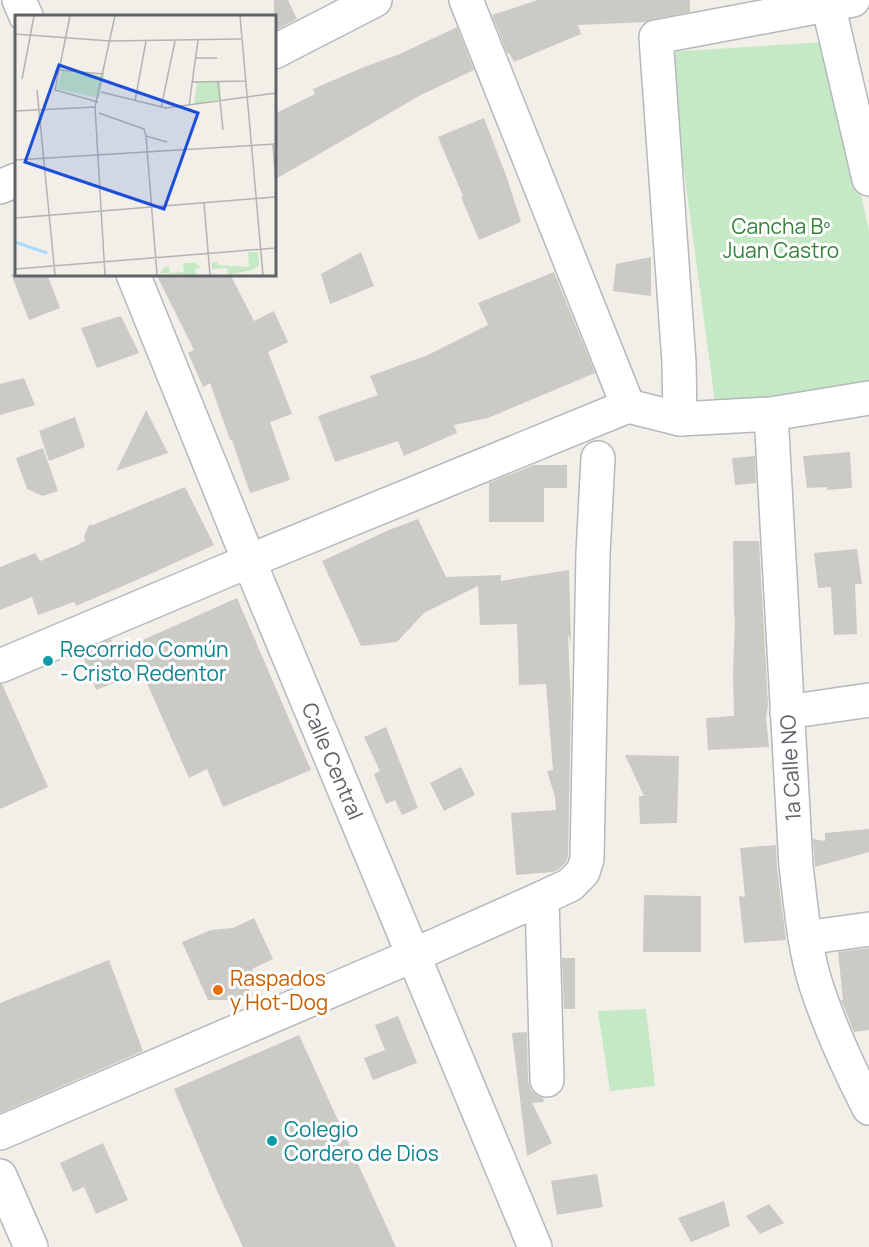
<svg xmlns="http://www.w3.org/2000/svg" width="869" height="1247" font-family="Manrope,sans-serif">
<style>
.green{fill:#c5e8c5}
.building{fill:#cccac5}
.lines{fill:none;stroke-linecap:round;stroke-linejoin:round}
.minor-casing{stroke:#b5b8bc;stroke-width:36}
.minor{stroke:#fff;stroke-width:33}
.culture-dot{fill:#0f9aa8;stroke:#fff;stroke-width:2}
.food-dot{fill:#e8710a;stroke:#fff;stroke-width:2}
.labels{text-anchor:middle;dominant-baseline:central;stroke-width:6;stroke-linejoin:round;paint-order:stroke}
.park-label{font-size:21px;fill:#348238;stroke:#fff}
.culture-label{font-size:21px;fill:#0d838f;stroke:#fff;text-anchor:start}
.street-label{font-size:21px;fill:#5f6368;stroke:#fff}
.food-label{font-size:21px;fill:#c56008;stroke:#fff;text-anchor:start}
.inset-river{fill:none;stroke:#aadaff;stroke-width:3}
.inset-road{fill:none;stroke:#b3b3b1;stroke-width:1.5}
.view{fill:#1d4ed8;fill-opacity:0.15;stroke:#1d4ed8;stroke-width:3}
.inset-edge{fill:none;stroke:#5f6368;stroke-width:3}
</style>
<rect width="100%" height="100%" fill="#f1efe8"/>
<!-- green -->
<g class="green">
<polygon points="826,42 869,231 869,393 716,409 668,52"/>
<polygon points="646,1009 655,1086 610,1091 598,1011"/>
</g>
<!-- building -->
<g class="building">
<polygon points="274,0 288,0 297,19 274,31"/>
<polygon points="538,0 690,0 690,12 653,19 646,22 578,25 581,34 514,62 509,53 507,53 492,15"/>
<polygon points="457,27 474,70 421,95 274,180 274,114 315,94 313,89 364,67 400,54"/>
<polygon points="484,118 507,178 521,222 479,240 461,197 463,196 438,137"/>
<polygon points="361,252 374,286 330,304 321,274"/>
<polygon points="651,257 651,296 613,291 616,264"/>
<polygon points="554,272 595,373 488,418 454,425 457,433 404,456 398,441 335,462 318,416 378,395 370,376 428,355 488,325 478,303"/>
<polygon points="11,274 47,274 60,308 29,320"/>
<polygon points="156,274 230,274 254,321 274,311 288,342 268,352 292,414 270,422 290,480 250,493 232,440 230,440 210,383 203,387 188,353 194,350"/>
<polygon points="121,316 139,353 97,368 81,328"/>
<polygon points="24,378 35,405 0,415 0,384"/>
<polygon points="146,410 168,453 116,471"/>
<polygon points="75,417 85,447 49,461 39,431"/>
<polygon points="43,448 58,491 43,496 27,489 16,458"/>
<polygon points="850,452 852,488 827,490 827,487 807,488 803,456"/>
<polygon points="755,456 756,483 735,485 732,458"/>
<polygon points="534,465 567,465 567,488 544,488 544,522 489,522 489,483"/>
<polygon points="185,487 214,545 139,579 76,606 74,602 38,615 32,597 0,610 0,567 35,553 40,561 78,545 78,546 79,544 85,541 84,536 89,525 93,525"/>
<polygon points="418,519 446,577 501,575 501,581 569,570 571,642 568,634 571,705 568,856 566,862 559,869 553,872 516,875 511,813 556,810 555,797 547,771 553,770 546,684 519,685 517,624 480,625 478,586 424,613 397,642 361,646 322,561 389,530"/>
<polygon points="733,541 759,541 768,704 766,718 769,747 708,750 706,718 734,716 733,674 735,617 734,617"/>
<polygon points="857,549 862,584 855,584 857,634 834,635 831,587 818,588 814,553"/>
<polygon points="237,598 311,770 223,807 207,769 189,778 142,672 96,690 81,652 111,639 116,652"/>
<polygon points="0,684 2,684 48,787 0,809"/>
<polygon points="386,727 418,808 402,815 395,800 386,804 374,774 380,771 364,737"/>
<polygon points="625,755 679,756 677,823 640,824 639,796 644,796"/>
<polygon points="461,767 475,795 444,811 430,783"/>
<polygon points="869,829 869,852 815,867 813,839 825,841 825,833"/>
<polygon points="776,845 777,868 786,940 744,943 739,896 745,897 740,848"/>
<polygon points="644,895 701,896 701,952 643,952"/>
<polygon points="254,918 273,959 252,969 257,981 241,1000 208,1000 182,942 211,930 233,928"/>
<polygon points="869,948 869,1030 854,1032 841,1000 843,1000 838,952"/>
<polygon points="562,958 575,958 575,1009 564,1009"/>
<polygon points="109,960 143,1051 0,1113 0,1003"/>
<polygon points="398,1016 417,1063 373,1080 364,1058 385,1050 375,1025"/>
<polygon points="527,1032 528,1081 531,1090 538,1096 543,1098 544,1102 532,1103 552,1143 527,1156 512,1033"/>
<polygon points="299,1035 396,1247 243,1247 218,1193 174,1089"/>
<polygon points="103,1143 128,1200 96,1214 84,1187 73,1192 60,1163"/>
<polygon points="597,1174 603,1207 557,1215 551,1181"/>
<polygon points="724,1201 730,1226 691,1242 678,1218"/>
<polygon points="769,1204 784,1223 760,1234 746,1216"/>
</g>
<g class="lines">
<defs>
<g id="minor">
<polyline points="19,0 26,16"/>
<polyline points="466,0 628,406"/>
<polyline points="828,4 869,179"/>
<polyline points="274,52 375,0"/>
<polyline points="0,187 16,180"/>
<polyline points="133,274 249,561 535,1247"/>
<path d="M 771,414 L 796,866 C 801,906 804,947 816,985 C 830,1028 849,1069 869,1108"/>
<polyline points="680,419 679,362 656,37 853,0"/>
<polyline points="0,666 249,561 628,406 680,419 771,414 869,398"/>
<polyline points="787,712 869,700"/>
<polyline points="542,898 570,885 583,872 587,859 593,554 598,458"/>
<polyline points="805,938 869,929"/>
<polyline points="0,1133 414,955 542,898 547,1080"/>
<polyline points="0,1176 31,1247"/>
</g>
</defs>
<!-- minor casing -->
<use href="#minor" class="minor-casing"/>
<!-- minor -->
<use href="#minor" class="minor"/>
</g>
<!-- markers -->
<g class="culture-dot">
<circle cx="48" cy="661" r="6"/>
<circle cx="272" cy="1141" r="6"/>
</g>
<circle class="food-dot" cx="218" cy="990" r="6"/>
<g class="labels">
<!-- park labels -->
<g class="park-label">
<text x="781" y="226">Cancha Bº<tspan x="781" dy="24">Juan Castro</tspan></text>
</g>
<!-- culture labels -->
<g class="culture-label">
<text x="60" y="649">Recorrido Común<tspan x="60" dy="24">- Cristo Redentor</tspan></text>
<text x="284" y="1129">Colegio<tspan x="284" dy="24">Cordero de Dios</tspan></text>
</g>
<!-- street labels -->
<g class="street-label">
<text transform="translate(333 761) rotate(67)">Calle Central</text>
<text transform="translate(790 768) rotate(-93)">1a Calle NO</text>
</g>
<!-- food labels -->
<g class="food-label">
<text x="230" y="978">Raspados<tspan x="230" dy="24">y Hot-Dog</tspan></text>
</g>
</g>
<!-- overview -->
<g transform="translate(15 15)">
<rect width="261" height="261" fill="#f1efe8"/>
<path d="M 47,56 L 89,61 L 84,83 L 42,74 ZM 182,67 L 205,67 L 206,84 L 179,89 ZM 233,237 L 243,237 L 244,251 L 237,255 L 213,260 L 212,253 L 197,254 L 197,247 L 202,247 L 203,250 L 234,252 ZM 168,248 L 180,248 L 187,252 L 180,254 L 181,260 L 145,258 L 150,252 L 154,252 L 155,258 L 169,257 Z" fill="#c5e8c5"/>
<path class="inset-river" d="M 0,227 L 32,238"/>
<path class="inset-road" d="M 55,1 L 40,75 L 83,87M 225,1 L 248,260M 0,19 L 95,26 L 226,24M 180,43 L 202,43M 43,55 L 89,59M 7,64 L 19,1M 177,67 L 230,66M 203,67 L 208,115M 22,75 L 40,260M 86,77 L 151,93 L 261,78M 120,86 L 131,26M 174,91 L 183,25M 146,93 L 160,26M 0,96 L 80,92M 84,98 L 129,114 L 131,121M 258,129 L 261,168M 0,145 L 261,129M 189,188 L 195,260M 0,203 L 261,182M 0,254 L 261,233M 90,260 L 80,92 L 100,1M 142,260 L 131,121 L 152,127"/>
<path class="view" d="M 44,50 L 183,98 L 149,194 L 10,147 Z"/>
<rect width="261" height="261" class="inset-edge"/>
</g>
</svg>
